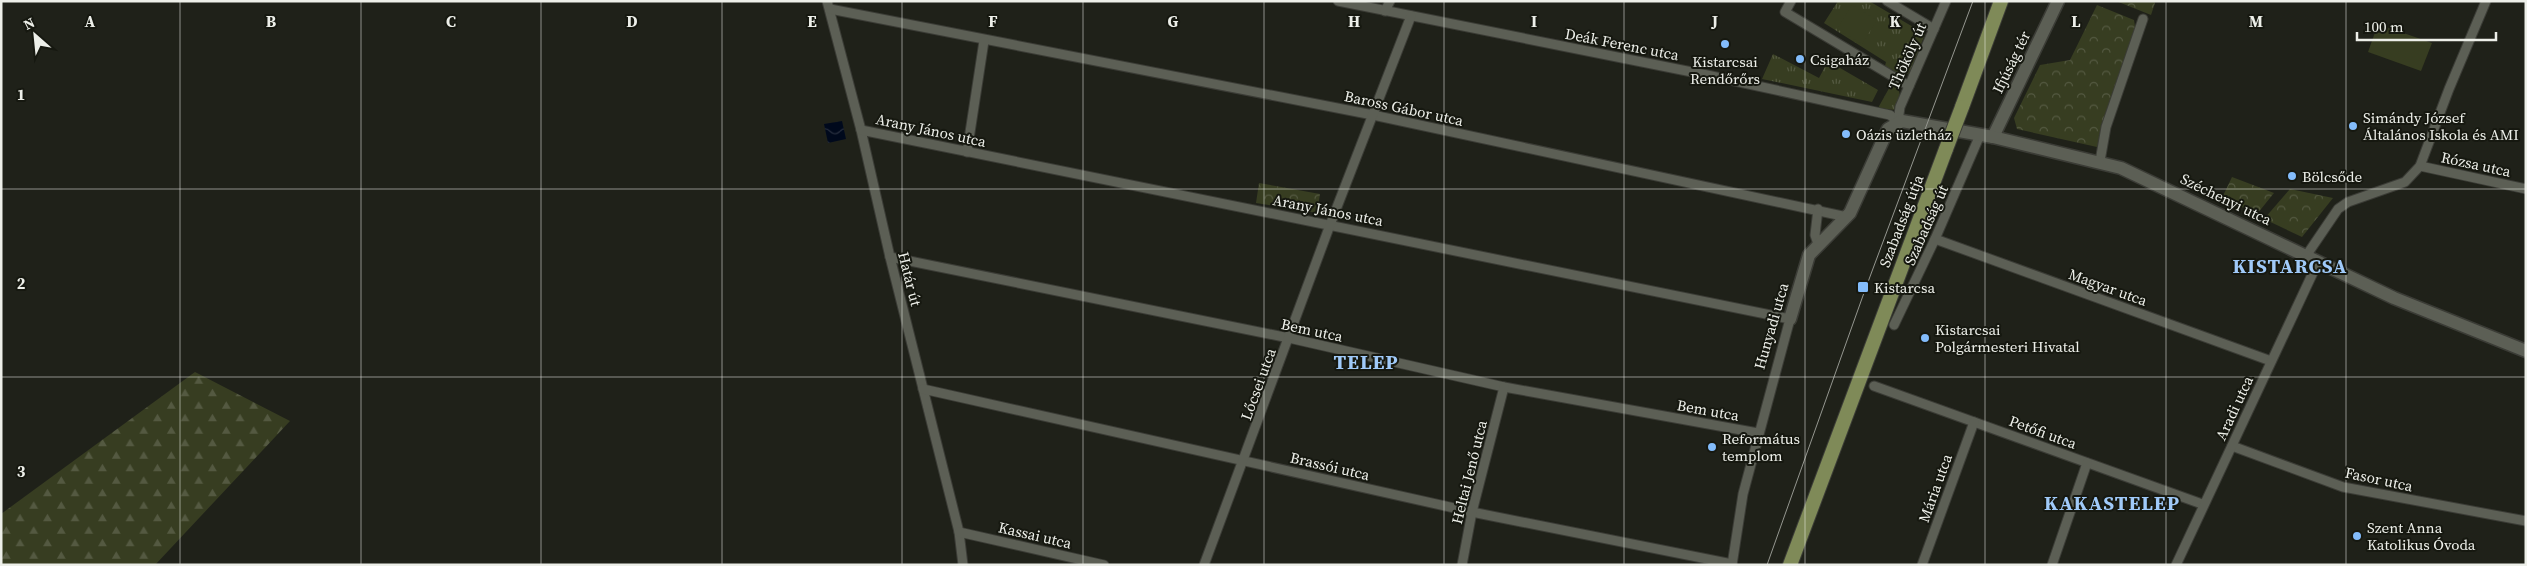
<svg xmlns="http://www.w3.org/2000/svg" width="2527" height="566" font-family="'Source Serif 4',serif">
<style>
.grass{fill:url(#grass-tufts)}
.forest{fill:url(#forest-firs)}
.park{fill:url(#park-crowns)}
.pitch{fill:#373d21}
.water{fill:url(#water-waves)}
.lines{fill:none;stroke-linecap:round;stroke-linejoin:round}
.street-casing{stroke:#3b3c36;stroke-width:11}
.secondary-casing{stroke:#3b3c36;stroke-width:15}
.primary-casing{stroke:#3b3c36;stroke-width:16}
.street{stroke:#5c5f55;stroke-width:9}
.secondary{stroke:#5c5f55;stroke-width:12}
.primary{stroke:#7f8a58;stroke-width:14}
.tram{stroke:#959790;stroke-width:1}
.primary-bridge-casing{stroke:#3b3c36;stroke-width:16;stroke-linecap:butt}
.primary-bridge{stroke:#7f8a58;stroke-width:14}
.grid{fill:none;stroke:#edefe9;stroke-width:1;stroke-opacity:0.55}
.poi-dot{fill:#83bcfb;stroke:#161810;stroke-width:2}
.labels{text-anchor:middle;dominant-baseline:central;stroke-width:4;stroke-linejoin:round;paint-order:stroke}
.street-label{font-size:15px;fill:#edefe9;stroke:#161810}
.poi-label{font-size:15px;fill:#edefe9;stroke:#161810;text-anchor:start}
.district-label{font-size:20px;font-weight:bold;letter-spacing:1px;fill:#a0caf9;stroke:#161810}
.grid-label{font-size:16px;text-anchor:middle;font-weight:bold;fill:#edefe9;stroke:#161810;stroke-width:4;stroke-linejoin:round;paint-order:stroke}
</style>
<defs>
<pattern id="grass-tufts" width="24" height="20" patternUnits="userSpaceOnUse" patternTransform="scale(1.25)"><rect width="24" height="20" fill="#373d21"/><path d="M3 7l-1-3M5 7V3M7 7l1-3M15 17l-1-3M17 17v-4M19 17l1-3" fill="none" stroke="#545941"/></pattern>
<pattern id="forest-firs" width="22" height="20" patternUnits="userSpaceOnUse" patternTransform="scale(1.25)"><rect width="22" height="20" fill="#373d21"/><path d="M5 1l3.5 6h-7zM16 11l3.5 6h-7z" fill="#545941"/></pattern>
<pattern id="park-crowns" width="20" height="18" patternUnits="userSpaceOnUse" patternTransform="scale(1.25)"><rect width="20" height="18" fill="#373d21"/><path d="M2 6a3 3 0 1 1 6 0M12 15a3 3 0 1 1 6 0" fill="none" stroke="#545941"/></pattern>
<pattern id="water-waves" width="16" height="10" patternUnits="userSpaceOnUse" patternTransform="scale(1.25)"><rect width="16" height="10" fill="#00091c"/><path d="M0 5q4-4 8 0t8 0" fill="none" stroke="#262d3d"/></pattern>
</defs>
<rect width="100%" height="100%" fill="#1f2119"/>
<!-- grass -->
<g class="grass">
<polygon points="1838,1 1869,1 1925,34 1910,73 1898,76 1885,66 1886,62 1824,23"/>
<polygon points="1773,54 1819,78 1828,61 1878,90 1872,102 1762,79"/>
<path d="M 1892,83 C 1903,93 1901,97 1895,110 L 1878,108 Z"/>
</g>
<!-- forest -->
<polygon class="forest" points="195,372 290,421 155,565 1,565 1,514"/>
<!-- park -->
<g class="park">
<polygon points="2116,1 2154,1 2155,3 2151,15"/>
<polygon points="2097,5 2134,20 2136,33 2097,147 2017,129 2014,118 2040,65 2070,60"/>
<polygon points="2232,177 2274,193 2257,214 2222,198"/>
<polygon points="1259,183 1320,194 1317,213 1256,203"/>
<polygon points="2290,189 2333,198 2302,237 2264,219"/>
</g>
<!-- pitch -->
<g class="pitch">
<polygon points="1852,5 1877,20 1862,44 1837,29"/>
<polygon points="2378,24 2432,43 2421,71 2368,52"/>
</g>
<!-- water -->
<polygon class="water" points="842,121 846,139 828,143 824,124"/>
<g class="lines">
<defs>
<g id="street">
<polyline points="827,1 861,130 890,257 959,532 963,565"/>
<polyline points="1338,1 1707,75 1890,115 1898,122"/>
<polyline points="1791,1 1785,12 1909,86"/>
<polyline points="1887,1 1934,29"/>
<polyline points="830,9 1373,115 1847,217"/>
<polyline points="1385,11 1390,1"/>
<polyline points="1898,122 1900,107 1946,1"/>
<polyline points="861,130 1790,319 1743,494 1732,565"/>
<polyline points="967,152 984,41"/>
<polyline points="2100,161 2106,127 2143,19"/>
<polyline points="2420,166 2526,189"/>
<polyline points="1818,209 1815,235 1818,244"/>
<polyline points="1935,239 2271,361"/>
<polyline points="2306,256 2338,209 2348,202 2405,182 2420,166 2449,89 2486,1"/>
<polyline points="890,257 1289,338 1504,387 1758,433"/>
<polyline points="1894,325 1935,239 1980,135"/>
<polyline points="1874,386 2202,504"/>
<polyline points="923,389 1472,512 1732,564"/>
<polyline points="2232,446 2343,487 2526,521"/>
<polyline points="959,532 1104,565"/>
<polyline points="1204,565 1330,225 1411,16"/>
<polyline points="1462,565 1472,512 1504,387"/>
<polyline points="1922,565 1974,422"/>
<polyline points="2052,565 2087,463"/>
<polyline points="2176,565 2318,262"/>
</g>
<g id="secondary">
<polyline points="1993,137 2058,1"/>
<polyline points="1790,319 1809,255 1850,213 1888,129 1902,121 1993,137 2121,168 2394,298 2526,351"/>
</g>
<g id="primary">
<polyline points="1962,107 2001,1"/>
<polyline points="1790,565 1946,149"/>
</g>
</defs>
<!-- street casing -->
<use href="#street" class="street-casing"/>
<!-- secondary casing -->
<use href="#secondary" class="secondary-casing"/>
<!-- primary casing -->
<use href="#primary" class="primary-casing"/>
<!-- street -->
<use href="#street" class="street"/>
<!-- secondary -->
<use href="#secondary" class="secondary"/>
<!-- primary -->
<use href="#primary" class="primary"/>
<!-- tram -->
<polyline class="tram" points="1767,565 1865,290 1973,1"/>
<defs>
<polyline id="primary-bridge" points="1946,149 1962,107"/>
</defs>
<!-- primary-bridge casing -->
<use href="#primary-bridge" class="primary-bridge-casing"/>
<!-- primary-bridge -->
<use href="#primary-bridge" class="primary-bridge"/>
</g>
<!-- grid -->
<path class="grid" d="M 180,1 L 180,565M 361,1 L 361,565M 541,1 L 541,565M 722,1 L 722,565M 902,1 L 902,565M 1083,1 L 1083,565M 1264,1 L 1264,565M 1444,1 L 1444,565M 1624,1 L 1624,565M 1805,1 L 1805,565M 1985,1 L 1985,565M 2166,1 L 2166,565M 2346,1 L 2346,565M 1,189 L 2526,189M 1,377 L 2526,377"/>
<!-- markers -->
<g class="poi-dot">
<circle cx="1725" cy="44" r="5"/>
<circle cx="1800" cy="59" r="5"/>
<circle cx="2353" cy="126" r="5"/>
<circle cx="1846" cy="134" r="5"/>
<circle cx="2292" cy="176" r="5"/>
<rect x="1857" y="281" width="12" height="12" rx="2.5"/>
<circle cx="1925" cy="338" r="5"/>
<circle cx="1712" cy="447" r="5"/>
<circle cx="2357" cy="536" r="5"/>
</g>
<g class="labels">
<!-- street labels -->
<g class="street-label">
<text transform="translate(1622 44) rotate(11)">Deák Ferenc utca</text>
<text transform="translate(1907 56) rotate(-66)">Thököly út</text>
<text transform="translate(2011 62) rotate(-64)">Ifjúság tér</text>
<text transform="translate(1404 108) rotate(12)">Baross Gábor utca</text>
<text transform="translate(931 130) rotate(12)">Arany János utca</text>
<text transform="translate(2476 164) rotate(12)">Rózsa utca</text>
<text transform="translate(2226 199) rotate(26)">Széchenyi utca</text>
<text transform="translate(1328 210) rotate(11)">Arany János utca</text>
<text transform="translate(1901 221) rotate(-69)">Szabadság útja</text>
<text transform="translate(1926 225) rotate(-66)">Szabadság út</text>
<text transform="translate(910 279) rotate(76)">Határ út</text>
<text transform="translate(2108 287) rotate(20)">Magyar utca</text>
<text transform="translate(1771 326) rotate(-74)">Hunyadi utca</text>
<text transform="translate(1312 330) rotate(12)">Bem utca</text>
<text transform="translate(1258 384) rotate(-70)">Lőcsei utca</text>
<text transform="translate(2234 408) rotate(-65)">Aradi utca</text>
<text transform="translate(1708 410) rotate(10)">Bem utca</text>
<text transform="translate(2043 432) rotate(20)">Petőfi utca</text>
<text transform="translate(1330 466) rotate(13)">Brassói utca</text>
<text transform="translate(1469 472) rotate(-76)">Heltai Jenő utca</text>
<text transform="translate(2379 479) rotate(12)">Fasor utca</text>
<text transform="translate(1935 488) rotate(-70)">Mária utca</text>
<text transform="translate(1035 535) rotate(13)">Kassai utca</text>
</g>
<!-- poi labels -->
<g class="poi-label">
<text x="1810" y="59">Csigaház</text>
<text x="1725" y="61" text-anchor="middle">Kistarcsai<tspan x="1725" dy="17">Rendőrőrs</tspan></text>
<text x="2363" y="117">Simándy József<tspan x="2363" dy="17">Általános Iskola és AMI</tspan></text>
<text x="1856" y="134">Oázis üzletház</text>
<text x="2302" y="176">Bölcsőde</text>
<text x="1874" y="287">Kistarcsa</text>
<text x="1935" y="329">Kistarcsai<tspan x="1935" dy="17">Polgármesteri Hivatal</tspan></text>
<text x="1722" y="438">Református<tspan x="1722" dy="17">templom</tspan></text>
<text x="2367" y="527">Szent Anna<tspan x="2367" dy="17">Katolikus Óvoda</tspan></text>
</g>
<!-- district labels -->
<g class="district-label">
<text x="2290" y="266">KISTARCSA</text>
<text x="1366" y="362">TELEP</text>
<text x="2112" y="503">KAKASTELEP</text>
</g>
</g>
<g class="grid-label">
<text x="90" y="27">A</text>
<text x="271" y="27">B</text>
<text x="451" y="27">C</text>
<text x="632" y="27">D</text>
<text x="812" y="27">E</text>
<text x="993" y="27">F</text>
<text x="1173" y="27">G</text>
<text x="1354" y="27">H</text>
<text x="1534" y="27">I</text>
<text x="1715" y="27">J</text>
<text x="1895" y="27">K</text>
<text x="2076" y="27">L</text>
<text x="2256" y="27">M</text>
<text x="21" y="100">1</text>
<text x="21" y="289">2</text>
<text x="21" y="477">3</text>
</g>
<!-- border -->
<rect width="2527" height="566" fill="none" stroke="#edefe9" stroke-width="5"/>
<!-- north arrow -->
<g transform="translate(35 35) rotate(333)" stroke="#161810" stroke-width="4" paint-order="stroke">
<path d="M0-4L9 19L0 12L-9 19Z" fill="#edefe9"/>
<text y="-8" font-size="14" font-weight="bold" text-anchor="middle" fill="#edefe9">N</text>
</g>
<!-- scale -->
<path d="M2357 32v8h139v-8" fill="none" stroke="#edefe9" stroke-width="2.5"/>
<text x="2364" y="32" font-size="15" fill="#edefe9" stroke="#161810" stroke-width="4" paint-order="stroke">100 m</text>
</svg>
